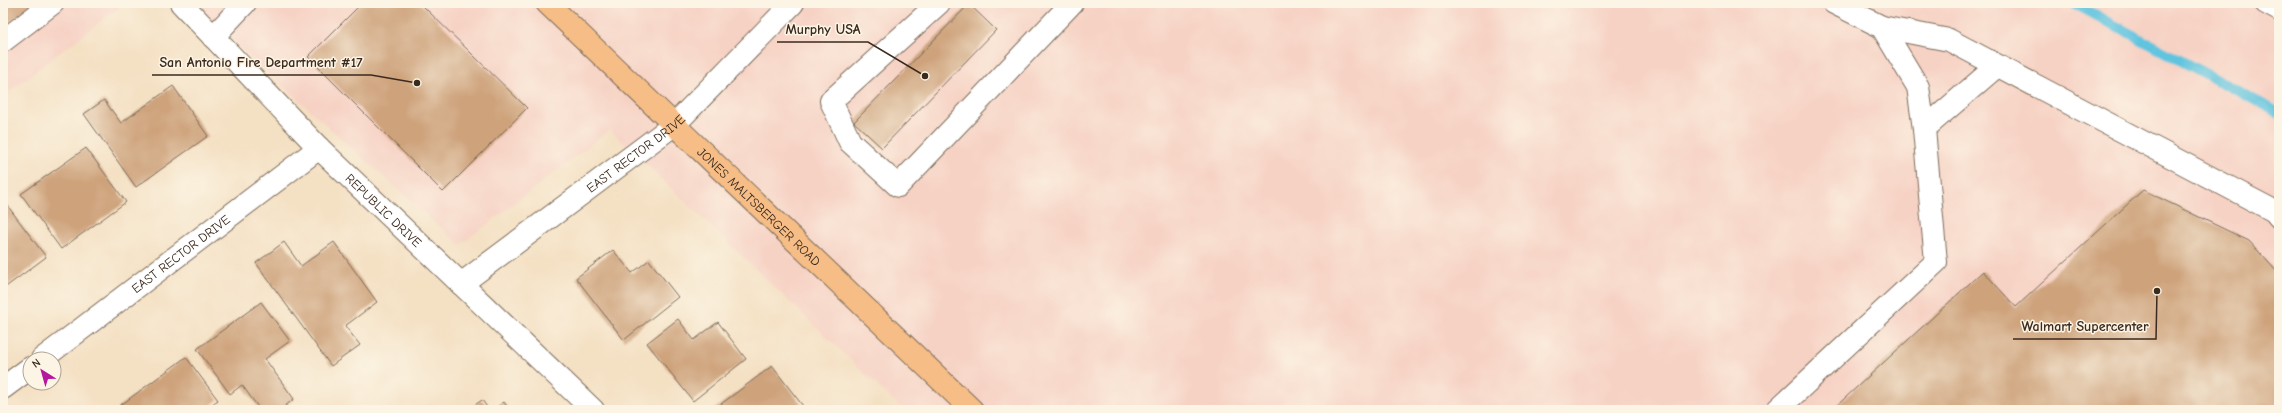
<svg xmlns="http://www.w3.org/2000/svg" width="2282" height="413" font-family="'Comic Neue',sans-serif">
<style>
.built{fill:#f6d2c4}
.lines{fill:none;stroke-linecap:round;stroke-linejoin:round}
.stream{stroke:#61c4df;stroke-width:10}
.building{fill:#cea37c}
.minor-casing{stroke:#7c6a58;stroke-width:24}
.major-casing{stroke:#7c6a58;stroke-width:24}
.minor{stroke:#fff;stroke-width:22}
.major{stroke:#f6be86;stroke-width:22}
.labels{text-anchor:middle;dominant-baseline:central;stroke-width:3;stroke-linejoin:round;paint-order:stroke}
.street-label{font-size:13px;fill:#3b2a1e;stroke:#fcf5e5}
.leader{fill:none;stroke:#3b2a1e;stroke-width:1.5}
.callout-dot{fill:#3b2a1e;stroke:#fcf5e5;stroke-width:1.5}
.callout-label{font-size:14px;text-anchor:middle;font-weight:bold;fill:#3b2a1e;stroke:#fcf5e5;stroke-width:3;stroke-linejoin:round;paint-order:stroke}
</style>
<rect width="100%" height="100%" fill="#fcf5e5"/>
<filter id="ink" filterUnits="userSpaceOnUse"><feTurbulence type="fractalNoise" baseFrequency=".025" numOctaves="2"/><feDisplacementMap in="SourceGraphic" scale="8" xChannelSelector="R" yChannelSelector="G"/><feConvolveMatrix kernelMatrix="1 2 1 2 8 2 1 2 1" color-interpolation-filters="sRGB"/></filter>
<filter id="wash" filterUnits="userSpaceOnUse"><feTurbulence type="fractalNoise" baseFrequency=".012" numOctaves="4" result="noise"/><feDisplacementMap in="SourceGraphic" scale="16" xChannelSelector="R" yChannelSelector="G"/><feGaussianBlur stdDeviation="0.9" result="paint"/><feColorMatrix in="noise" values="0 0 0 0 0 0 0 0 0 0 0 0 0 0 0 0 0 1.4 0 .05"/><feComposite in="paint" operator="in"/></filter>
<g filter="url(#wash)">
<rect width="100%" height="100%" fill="#f4e0c3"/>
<!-- built -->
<g class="built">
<polygon points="3,3 125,3 3,96"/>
<polygon points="190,3 2279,3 2279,410 903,410 610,130 460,245"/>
</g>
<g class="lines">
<!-- stream -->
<polyline class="stream" points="2073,3 2279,113"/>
</g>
<g id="blocks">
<!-- building -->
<g class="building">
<polygon points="3,3 35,3 3,27"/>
<polygon points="362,3 420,3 527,108 443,192 308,57"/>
<polygon points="969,4 996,30 882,148 854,122"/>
<polygon points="173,86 208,136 136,187 84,114 104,100 121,123"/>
<polygon points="86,148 126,202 61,249 21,194"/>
<polygon points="2143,190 2249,241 2279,274 2279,410 1832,410 1983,271 2016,307"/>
<polygon points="7,205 46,257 3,289 3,208"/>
<polygon points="284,242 301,266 334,242 377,302 345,326 360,345 331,366 256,263"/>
<polygon points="613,250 632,273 649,260 678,297 624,340 576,278"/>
<polygon points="261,302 290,341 265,359 294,399 280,410 260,410 242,385 230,394 197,349"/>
<polygon points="678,319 694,340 718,322 746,359 693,401 647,343"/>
<polygon points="186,357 218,400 204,410 120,410 118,407"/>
<polygon points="772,366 806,410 713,410"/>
<polygon points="482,400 489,410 468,410"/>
<polygon points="504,402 509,410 493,410"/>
</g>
</g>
</g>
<g filter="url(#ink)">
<use href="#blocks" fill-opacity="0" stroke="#7c6a58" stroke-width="1"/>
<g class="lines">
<defs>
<g id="minor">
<path id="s1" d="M 181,3 L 319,148 L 593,410"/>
<polyline points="939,3 831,101 850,142 898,186 1072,3"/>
<polyline points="1834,3 1882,27 1949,40 2274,211 2279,217"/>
<polyline points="2266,3 2279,10"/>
<polyline points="1882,27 1918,87 1924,129"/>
<polyline points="213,37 245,3"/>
<polyline points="3,41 53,3"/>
<path id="s2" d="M 461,284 L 675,124 L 793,3"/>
<path id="s3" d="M 42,359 L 319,148"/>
<polyline points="3,388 30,368"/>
<polyline points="1777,410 1936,262 1924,129 1997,66"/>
</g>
<g id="major">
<path id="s4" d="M 547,3 L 972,410"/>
</g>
</defs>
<!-- minor casing -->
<use href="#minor" class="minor-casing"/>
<!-- major casing -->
<use href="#major" class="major-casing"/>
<!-- minor -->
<use href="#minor" class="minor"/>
<!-- major -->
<use href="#major" class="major"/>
</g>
</g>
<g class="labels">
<!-- street labels -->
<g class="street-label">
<text stroke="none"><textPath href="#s2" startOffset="218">EAST RECTOR DRIVE</textPath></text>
<text stroke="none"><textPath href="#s4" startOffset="294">JONES MALTSBERGER ROAD</textPath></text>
<text stroke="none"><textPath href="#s1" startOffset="290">REPUBLIC DRIVE</textPath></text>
<text stroke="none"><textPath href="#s3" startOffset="174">EAST RECTOR DRIVE</textPath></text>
</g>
</g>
<!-- callouts -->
<path class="leader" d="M925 76L868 42H777M417 83L371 75H152M2157 291L2156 339H2013"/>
<g class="callout-dot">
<circle cx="925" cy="76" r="4"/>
<circle cx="417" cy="83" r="4"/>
<circle cx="2157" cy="291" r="4"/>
</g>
<g class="callout-label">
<text x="823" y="34">Murphy USA</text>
<text x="261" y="67">San Antonio Fire Department #17</text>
<text x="2085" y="331">Walmart Supercenter</text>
</g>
<!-- margin -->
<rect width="2282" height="413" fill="none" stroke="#fcf5e5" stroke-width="16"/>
<!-- north arrow -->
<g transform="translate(42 371) rotate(323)"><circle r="19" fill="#fcf5e5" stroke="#afa495"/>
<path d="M0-3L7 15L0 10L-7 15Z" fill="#b5179e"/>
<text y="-6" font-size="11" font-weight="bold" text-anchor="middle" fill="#3b2a1e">N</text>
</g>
</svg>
